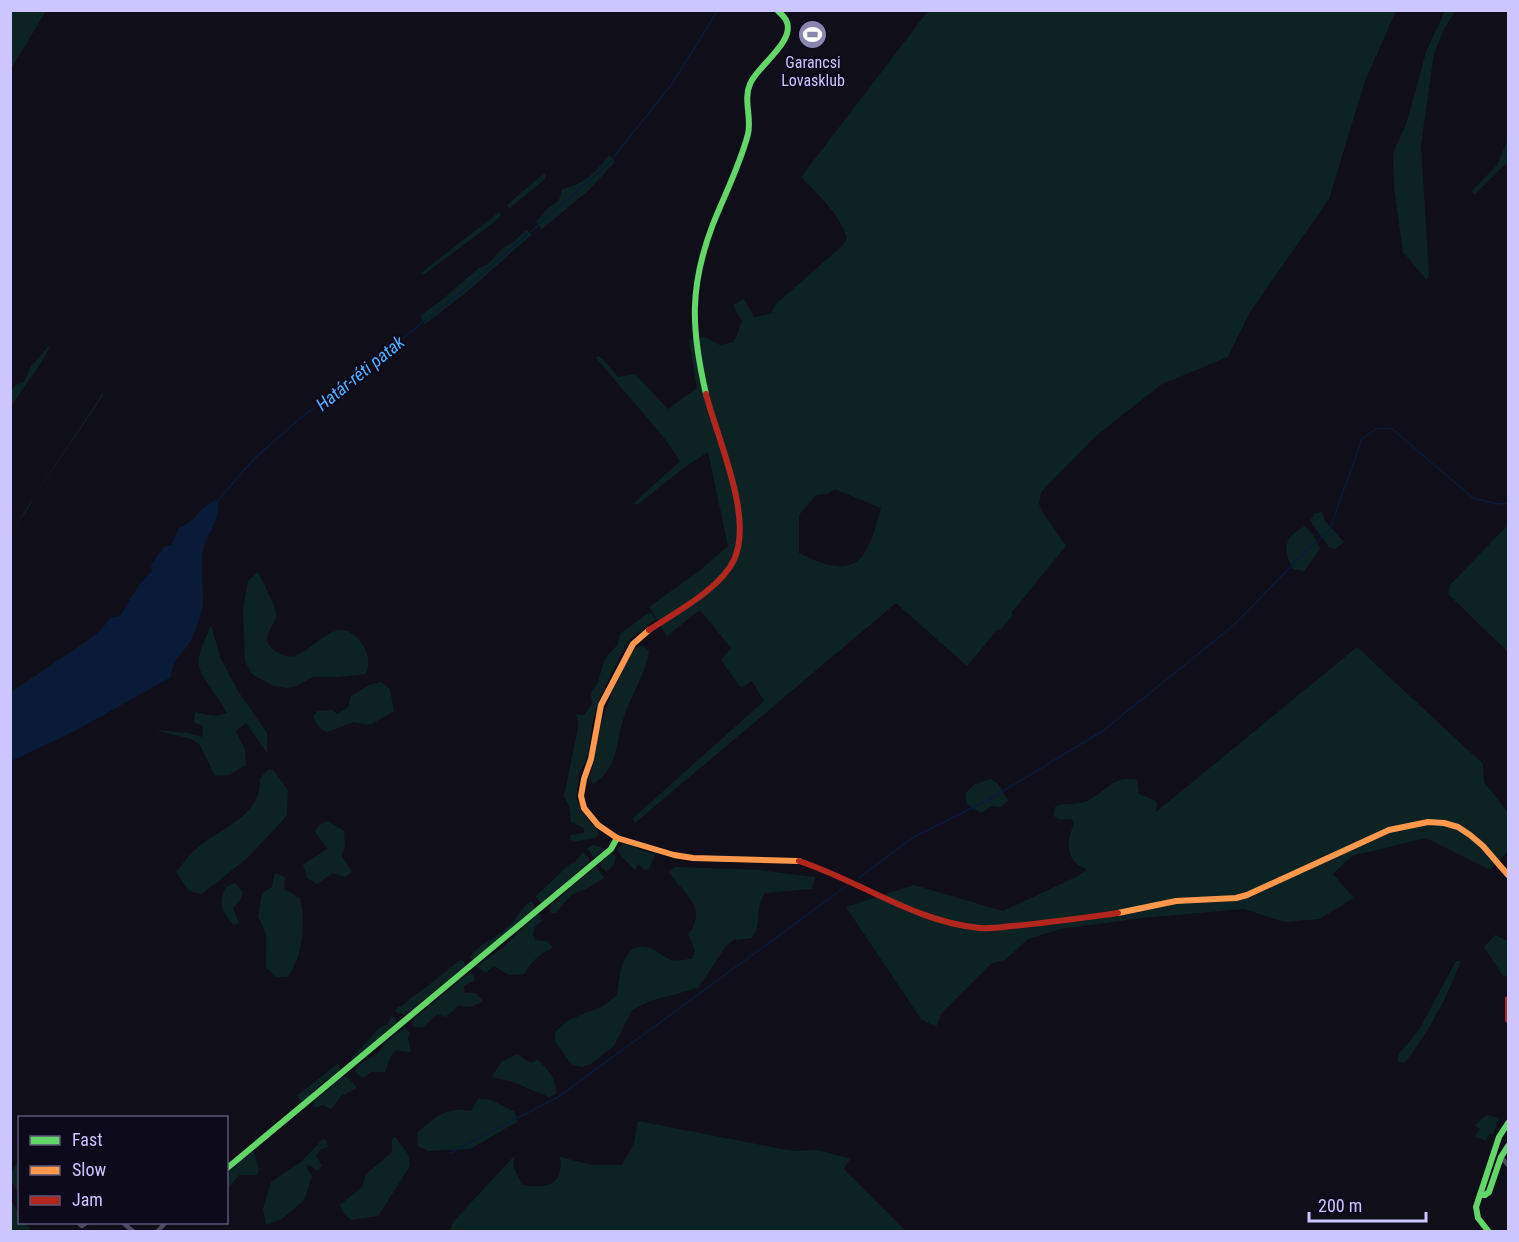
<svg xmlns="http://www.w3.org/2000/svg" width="1519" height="1242" font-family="'Roboto Condensed',sans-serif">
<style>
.green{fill:#0d2323;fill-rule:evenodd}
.water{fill:#0a1b39}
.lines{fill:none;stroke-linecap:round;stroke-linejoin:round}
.stream{stroke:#0a1b39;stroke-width:1.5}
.street{stroke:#4a4961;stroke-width:4.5}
.fast{stroke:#63d668;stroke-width:6}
.slow{stroke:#ff974d;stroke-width:6}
.jam{stroke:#b3261e;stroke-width:6}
.labels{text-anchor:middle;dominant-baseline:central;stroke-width:4.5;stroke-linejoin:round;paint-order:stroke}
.poi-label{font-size:16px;fill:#ccc5ff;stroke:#0d0a1c}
.water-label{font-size:18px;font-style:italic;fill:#53afff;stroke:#0d0a1c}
</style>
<rect width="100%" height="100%" fill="#100e18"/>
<!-- green -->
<g class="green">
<polygon points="10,11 46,11 11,69 10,69"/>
<path d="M 928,11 L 1396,11 L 1365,81 L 1329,199 L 1250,312 L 1228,357 L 1162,384 L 1097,435 L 1041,492 L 1039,504 L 1042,511 L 1066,546 L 1012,612 L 1013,615 L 1001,629 L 997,630 L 967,666 L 896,603 L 635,823 L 632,819 L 764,701 L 752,681 L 741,688 L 721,660 L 731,648 L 700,610 L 667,636 L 649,607 L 699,571 L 728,546 L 708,452 L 685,467 L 637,505 L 634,503 L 680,461 L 665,439 L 596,358 L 598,356 L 604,360 L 618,377 L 635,374 L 668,409 L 697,388 L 689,340 L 704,337 L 720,345 L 734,342 L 742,321 L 733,305 L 744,299 L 754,317 L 771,314 L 776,304 L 843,245 L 847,238 C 839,213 819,196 801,177 ZM 835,489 L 881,508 C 866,563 857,582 799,553 L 799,515 L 816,495 L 827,494 Z"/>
<polygon points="1445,11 1455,11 1444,29 1434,53 1421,145 1429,277 1426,279 1403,252 1394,187 1393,153 1407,122 1426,52"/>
<polygon points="1508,139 1508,163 1502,167 1474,195 1472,191 1497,165"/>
<path d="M 609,155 L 615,162 L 589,190 L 542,229 L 536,222 L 547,209 L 559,200 L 562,189 C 586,183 594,174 609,155 Z"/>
<polygon points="544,173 546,176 545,179 510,208 507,205"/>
<polygon points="499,212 501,215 497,220 423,275 421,273"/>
<polygon points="526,230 532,234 530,236 467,292 425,324 420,316 438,303 479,268 488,264 504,247 512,243"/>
<path d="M 51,344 C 40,368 24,385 11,407 L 11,392 L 15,385 L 24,382 L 31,366 Z"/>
<path d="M 102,394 L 104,394 L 33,499 C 28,512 18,521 11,532 Z"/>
<polygon points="1322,512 1325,521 1344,542 1335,549 1329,547 1310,521 1315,513"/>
<polygon points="1508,525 1508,652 1448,594 1450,585"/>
<path d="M 1305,526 L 1314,536 L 1320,549 L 1304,571 L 1293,569 C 1282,549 1284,537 1305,526 Z"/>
<path d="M 258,572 C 262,581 276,606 276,614 C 276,628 257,637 274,650 C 279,654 288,658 295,656 C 318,648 338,610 362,644 C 369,653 370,663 366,674 L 337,677 L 313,677 L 296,686 L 287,688 L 273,686 L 252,674 L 245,661 L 243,609 L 248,581 Z"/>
<polygon points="650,612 656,619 628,641 600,697 593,720 588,753 585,763 580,771 576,798 587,819 598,830 598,835 595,838 572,842 570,835 584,833 584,828 571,822 569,806 564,796 578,728 578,719 576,714 584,715 592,704 591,692 597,684 605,659 618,644 620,634"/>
<path d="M 211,625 L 221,659 L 238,691 L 267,733 L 267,753 L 246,723 L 236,731 L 245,750 L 246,765 L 229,775 L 215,776 L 200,745 L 191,739 L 155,730 L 188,733 L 202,737 L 203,726 L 194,722 L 195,712 L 214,716 L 227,713 C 221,700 202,678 199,667 C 196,655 207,636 211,625 Z"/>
<path d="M 644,646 L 649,652 C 645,675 631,695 624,717 C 614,744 621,764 594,784 L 588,781 C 597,759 597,735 605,712 C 612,689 624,668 635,647 Z"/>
<path d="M 1357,647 L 1483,764 L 1484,782 L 1508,812 L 1508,851 L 1490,870 L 1426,838 L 1352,856 L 1333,874 L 1354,898 L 1319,919 L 1285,922 L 1244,909 L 1142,918 L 1061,929 L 1028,939 L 1005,960 L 992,963 L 941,1014 L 936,1027 L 921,1019 L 846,907 L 914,885 L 1003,911 L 1078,876 L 1087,869 C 1065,863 1066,841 1074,824 L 1073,820 L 1058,819 L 1054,816 L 1055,807 C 1064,802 1077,806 1087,801 C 1108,791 1109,777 1137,779 L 1139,794 L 1154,800 L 1157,803 L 1156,812 Z"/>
<path d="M 381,682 L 390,689 L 394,711 L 370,725 L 354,722 L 327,732 C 319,728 316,724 313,716 L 318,711 L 332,710 L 337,714 L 348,707 L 351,696 L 369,685 Z"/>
<path d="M 269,769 L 274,771 L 288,790 L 287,815 L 274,830 L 246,859 L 202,894 L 189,891 L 176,872 C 183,864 189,854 198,847 C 224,826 261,817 260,778 Z"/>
<polygon points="991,779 998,784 1008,800 1001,807 991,806 981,813 966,803 966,793 975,784"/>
<polygon points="328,821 344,831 345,848 341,855 352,871 345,877 333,873 317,884 307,878 303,865 327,849 315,831 320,824"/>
<path d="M 623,843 L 655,855 L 649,869 L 645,870 L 638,864 L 635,870 C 629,863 620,857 617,849 Z"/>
<polygon points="593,845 606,849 594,858 587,848"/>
<polygon points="583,852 589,858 589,862 541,903 536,896 570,864 575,862"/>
<polygon points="610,853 616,857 614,864 606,872 601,867 601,863"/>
<polygon points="596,866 604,878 590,887 571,895 556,913 551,913 549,910 551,905"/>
<path d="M 676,867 L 759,870 L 815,877 L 812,889 L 765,893 C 754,908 763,923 752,938 L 734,940 L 726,946 L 698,988 L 650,1001 L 632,1010 L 614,1046 L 591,1064 L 582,1067 L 572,1065 L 555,1042 L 555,1032 L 569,1020 L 603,1006 L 617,995 C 619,979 622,942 646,947 C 656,948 663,958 672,960 C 678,962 686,959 692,959 L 695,951 L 688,934 C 710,909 681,891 668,871 Z"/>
<path d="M 275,873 L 285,877 L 284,889 L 300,898 C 306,925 303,954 288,977 L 276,977 L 266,967 C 265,944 271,939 258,917 L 262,893 L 272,887 Z"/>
<path d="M 235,883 L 243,893 L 241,899 L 233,908 L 239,923 L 234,925 C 222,912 217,904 226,887 Z"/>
<path d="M 532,901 L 535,908 L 474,960 L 470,958 C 478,943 498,938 510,925 C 517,917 522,906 532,901 Z"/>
<path d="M 539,913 L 542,921 L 535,926 L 533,935 L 535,940 L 547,941 L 553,948 C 540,953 531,962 524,974 L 509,975 L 494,966 L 486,972 L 476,967 L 502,948 Z"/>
<polygon points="1495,935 1508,941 1508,976 1503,976 1484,947"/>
<path d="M 460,960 L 464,961 L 465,966 L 405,1015 L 395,1012 L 398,1007 C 406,1005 407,1001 414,996 C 430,985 444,972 460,960 Z"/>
<path d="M 1456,961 L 1461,961 C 1446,999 1432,1026 1407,1060 L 1404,1063 L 1398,1062 L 1399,1054 L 1419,1030 Z"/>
<polygon points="469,973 472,973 475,980 464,986 465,993 476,993 483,1001 471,1007 458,1006 446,1017 437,1014 424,1027 414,1027 411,1023 416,1017"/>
<polygon points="391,1016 396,1018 396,1023 352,1060 351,1059 379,1028 388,1024"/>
<polygon points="405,1027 410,1033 408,1038 411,1052 396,1050 391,1056 385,1072 371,1072 363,1078 355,1072 357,1066 378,1053 385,1043"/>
<path d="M 517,1054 L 531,1063 L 538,1060 C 548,1070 557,1079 556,1094 L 549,1097 L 513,1082 L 492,1077 L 501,1062 Z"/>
<polygon points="337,1064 339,1065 339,1071 320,1085 305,1100 301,1101 297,1096"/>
<polygon points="343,1077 348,1077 357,1088 341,1096 331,1109 323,1105 315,1108 313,1102"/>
<path d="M 478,1099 L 489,1099 L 515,1112 L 517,1122 L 470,1149 L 428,1151 L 418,1146 L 417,1133 C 436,1117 445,1107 471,1111 Z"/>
<polygon points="1487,1115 1499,1118 1493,1135 1489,1134 1486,1141 1475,1137 1480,1129 1475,1125"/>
<path d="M 638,1121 L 793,1151 L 818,1150 L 850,1159 L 844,1169 L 906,1231 L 450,1231 L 453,1222 L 515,1155 L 513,1166 L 522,1185 C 546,1189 564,1186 560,1157 L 592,1165 L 622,1165 L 634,1143 Z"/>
<polygon points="395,1137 408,1154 410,1166 378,1216 351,1220 343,1212 340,1205 362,1187 366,1174 392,1152 392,1139"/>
<polygon points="323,1139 326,1140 328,1147 321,1149 316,1155 322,1166 317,1171 309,1165 306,1166 312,1176 304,1200 282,1219 266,1225 263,1209 271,1182 302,1161"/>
<polygon points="253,1150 259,1169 257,1175 239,1175 227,1189 227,1173"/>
<path d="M 19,1161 L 19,1194 C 9,1178 7,1177 19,1161 Z"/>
<polygon points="10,1199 19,1213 20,1222 26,1223 31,1231 11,1231"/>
</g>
<!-- water -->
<path class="water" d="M 218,500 C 220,520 212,526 205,543 C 198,562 204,583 203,603 C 202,613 196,628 192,638 C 185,654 174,654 171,677 L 73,732 L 11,761 L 11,692 L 87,641 L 101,630 L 110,618 L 120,616 L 139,585 L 152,571 L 151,565 L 164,547 L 172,544 L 179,528 C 200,520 198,505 218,500 Z"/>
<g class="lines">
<!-- stream -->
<g class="stream">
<polyline points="10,20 16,10"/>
<polyline points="218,500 253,460 297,421 464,290 608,164 672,84 718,10"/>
<polyline points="859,878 912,838 992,798 1104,730 1234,625 1308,549 1329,531 1362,439 1376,429 1391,428 1473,498 1498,504 1508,503"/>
<polyline points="450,1153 558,1097 848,885"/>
</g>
<!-- street -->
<g class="street">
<polyline points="1501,1157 1508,1165"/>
<polyline points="77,1222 82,1226 88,1222"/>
<polyline points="122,1222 134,1232"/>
<polyline points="157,1232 166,1222"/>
</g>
<!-- fast -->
<g class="fast">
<path d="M 706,394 C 691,329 689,287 713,224 C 725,194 740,165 748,134 C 752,118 743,100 750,84 C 757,66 797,41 786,20 C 784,16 780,13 777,10"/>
<polyline points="226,1169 611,849 617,838"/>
<polyline points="1480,1195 1485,1195 1489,1192 1501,1157 1508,1146"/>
<polyline points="1489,1232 1478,1218 1476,1207 1499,1137 1508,1123"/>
</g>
<!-- slow -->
<g class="slow">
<polyline points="649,630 633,644 601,705 591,759 584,779 581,796 584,808 598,825 617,838 674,855 693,858 799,861"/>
<polyline points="1118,913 1176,901 1236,898 1247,895 1389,830 1428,822 1444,823 1458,827 1470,835 1483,846 1508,875"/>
</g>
<!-- jam -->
<g class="jam">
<path d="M 649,630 C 676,612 720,589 734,560 C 754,517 717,438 706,394"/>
<path d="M 799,861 C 860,881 915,922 980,928 C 990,929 1002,927 1012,926 C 1048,923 1082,918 1118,913"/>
<polyline points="1508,999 1508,1020"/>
</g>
</g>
<!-- icons -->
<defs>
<symbol id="stadium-disc" viewBox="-11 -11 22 22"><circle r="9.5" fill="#8a85ae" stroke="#0d0a1c"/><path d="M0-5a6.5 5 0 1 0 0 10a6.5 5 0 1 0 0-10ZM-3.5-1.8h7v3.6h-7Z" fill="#fff"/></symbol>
</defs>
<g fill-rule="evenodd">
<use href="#stadium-disc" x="796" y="18" width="33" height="33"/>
</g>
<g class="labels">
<!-- poi labels -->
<g class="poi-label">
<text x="813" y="62">Garancsi<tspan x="813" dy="18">Lovasklub</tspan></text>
</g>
<!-- water labels -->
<g class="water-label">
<text transform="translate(360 373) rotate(-39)">Határ-réti patak</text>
</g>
</g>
<!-- border -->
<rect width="1519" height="1242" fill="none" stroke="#ccc5ff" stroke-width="24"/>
<!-- legend -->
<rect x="18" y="1116" width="210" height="108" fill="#0d0a1c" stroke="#595577" stroke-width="1.5"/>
<rect x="30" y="1136" width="30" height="9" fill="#63d668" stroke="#595577" stroke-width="1.5"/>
<text x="72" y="1146" font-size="18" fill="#ccc5ff">Fast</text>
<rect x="30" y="1166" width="30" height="9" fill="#ff974d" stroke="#595577" stroke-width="1.5"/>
<text x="72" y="1176" font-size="18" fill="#ccc5ff">Slow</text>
<rect x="30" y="1196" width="30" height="9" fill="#b3261e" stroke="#595577" stroke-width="1.5"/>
<text x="72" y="1206" font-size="18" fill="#ccc5ff">Jam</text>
<!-- scale -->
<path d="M1309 1212v9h117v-9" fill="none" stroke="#ccc5ff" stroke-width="3"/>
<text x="1318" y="1212" font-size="18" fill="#ccc5ff" stroke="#0d0a1c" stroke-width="4.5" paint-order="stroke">200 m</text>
</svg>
